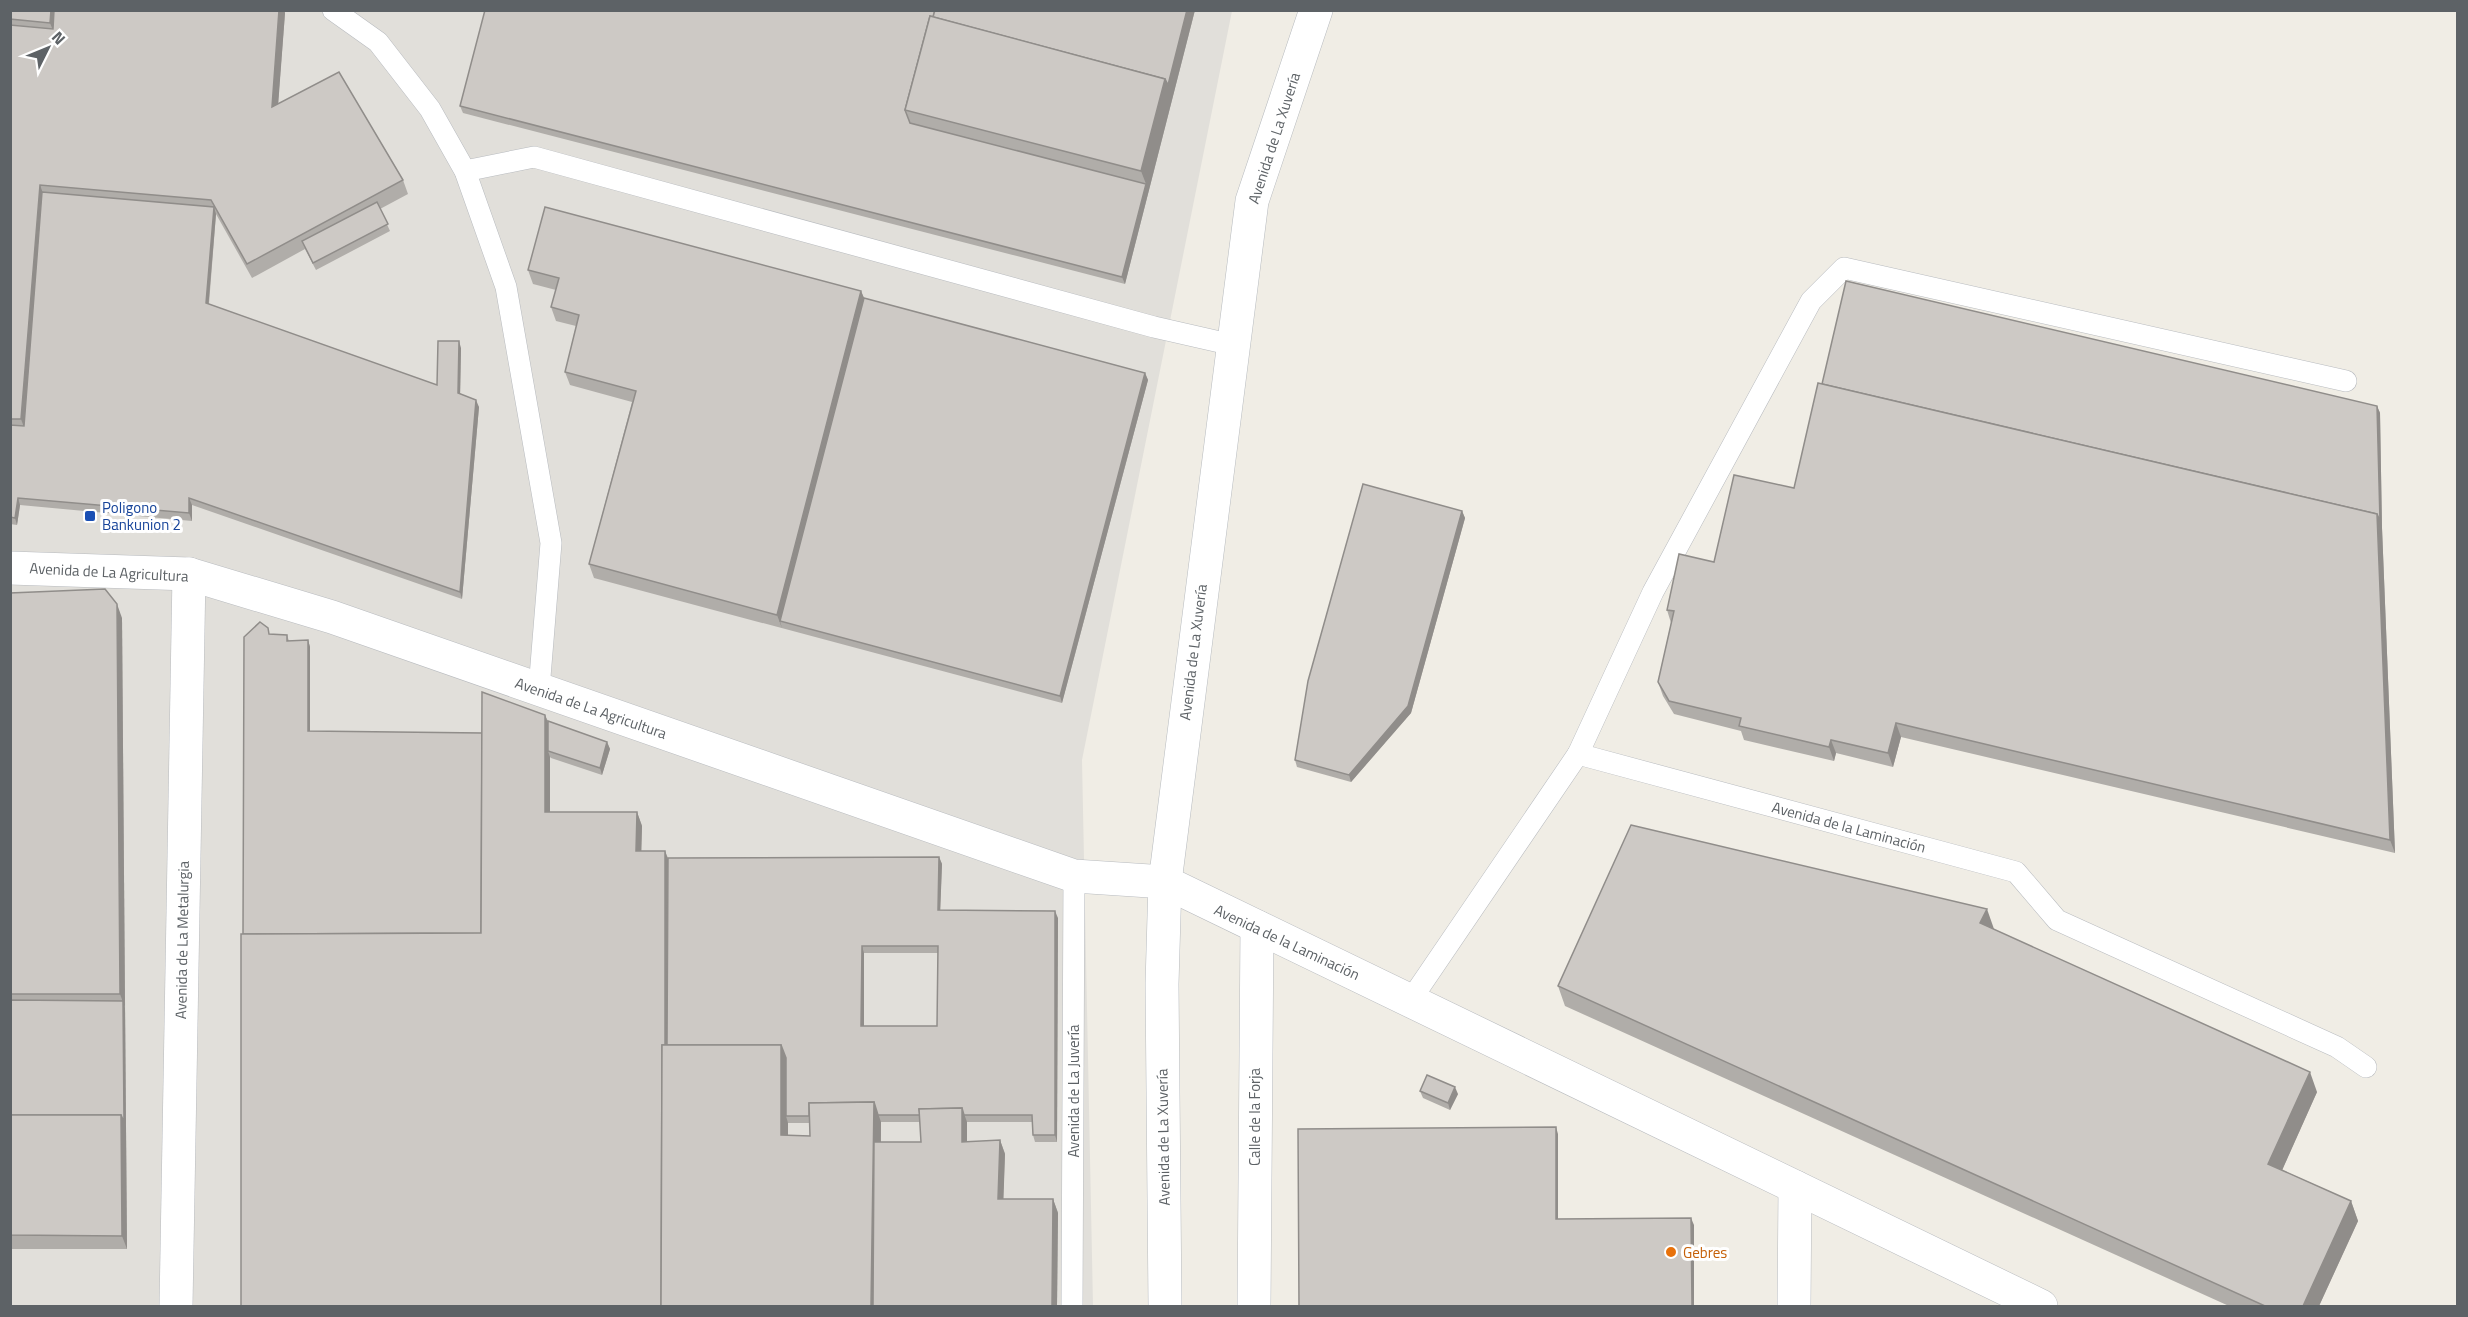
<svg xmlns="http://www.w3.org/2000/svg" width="2468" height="1317" font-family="'Titillium Web',sans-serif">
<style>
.industrial{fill:#e1dfda}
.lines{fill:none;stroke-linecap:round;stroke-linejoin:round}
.lane-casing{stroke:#b8bbbf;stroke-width:22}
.street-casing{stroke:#b8bbbf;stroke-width:34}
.secondary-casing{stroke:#b7bbbf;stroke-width:34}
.lane{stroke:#fff;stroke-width:21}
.street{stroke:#fff;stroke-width:33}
.secondary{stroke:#fff;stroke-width:33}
.wall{fill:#b0ada9;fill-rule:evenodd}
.shaded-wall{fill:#908d8a}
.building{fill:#cdc9c5;stroke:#908d8a;stroke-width:1.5;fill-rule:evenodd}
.transit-dot{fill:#1a4fb4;stroke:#fff;stroke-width:2}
.food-dot{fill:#e8710a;stroke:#fff;stroke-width:2}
.labels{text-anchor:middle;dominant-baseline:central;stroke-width:6;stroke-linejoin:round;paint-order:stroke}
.street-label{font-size:15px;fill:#5d6266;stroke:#fff}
.transit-label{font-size:15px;fill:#164399;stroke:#fff;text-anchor:start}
.food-label{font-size:15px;fill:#c56008;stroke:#fff;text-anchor:start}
</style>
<rect width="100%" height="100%" fill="#f0ede5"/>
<!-- industrial -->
<polygon class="industrial" points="10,11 1232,11 1082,760 1093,1306 11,1306"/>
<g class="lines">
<defs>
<g id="lane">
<polyline points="333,10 378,42 430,109 465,171 506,287 551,543 539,689"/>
<polyline points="465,171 534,157 1154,327 1233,345"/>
<polyline points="1578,754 1653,592 1811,301 1844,268 2346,381"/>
<polyline points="1410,1001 1578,754 2016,872 2057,920 2337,1047 2366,1067"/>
<polyline points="1072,1306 1074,876"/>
</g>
<g id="street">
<polyline points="10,568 189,574 332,617 1074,876 1165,882 2041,1306"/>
<polyline points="176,1306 189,574"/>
<polyline points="1254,1306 1257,927"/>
<polyline points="1794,1306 1795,1187"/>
</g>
<polyline id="secondary" points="1165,1306 1162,984 1165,882 1252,201 1316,10"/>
</defs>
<!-- lane casing -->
<use href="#lane" class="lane-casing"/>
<!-- street casing -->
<use href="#street" class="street-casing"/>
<!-- secondary casing -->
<use href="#secondary" class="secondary-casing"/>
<!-- lane -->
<use href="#lane" class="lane"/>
<!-- street -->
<use href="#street" class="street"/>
<!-- secondary -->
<use href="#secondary" class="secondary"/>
</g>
<!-- wall -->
<g class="wall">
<polygon points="10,10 284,10 285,13 278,103 403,180 408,194 380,209 390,231 316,270 305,249 252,278 216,214 209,304 437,385 461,348 460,394 479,407 462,599 192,505 192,521 20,505 17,525 10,524"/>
<polygon points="1195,10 1125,284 463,113 460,106"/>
<polygon points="528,270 861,291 864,298 1145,373 1148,380 1062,703 594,578 589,564 632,402 570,385 565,372 576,326 556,321 551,307 556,290 533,284"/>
<polygon points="1822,384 2377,406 2380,413 2382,528 2395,853 1901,737 1893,767 1836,753 1834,761 1744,740 1741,731 1674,714 1663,696 1658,682 1671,623 1667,610 1794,488"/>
<polygon points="1462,511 1465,518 1411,713 1351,782 1297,767 1295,760"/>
<polygon points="10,593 122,618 127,1249 10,1249"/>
<path d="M 271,634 L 287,635 L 289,641 L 308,640 L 310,647 L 310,731 L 482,733 L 545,715 L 548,721 L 607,742 L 610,749 L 602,775 L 551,758 L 550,757 L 550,812 L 637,812 L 642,826 L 641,851 L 665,851 L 668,858 L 939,857 L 942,864 L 940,910 L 1058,918 L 1057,1142 L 1035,1142 L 1033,1135 L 1032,1122 L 967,1122 L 967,1142 L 1000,1140 L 1005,1154 L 1003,1199 L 1053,1199 L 1058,1213 L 1057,1306 L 241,1306 L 243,934 ZM 864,953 L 938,953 L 937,1026 L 864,1026 ZM 881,1122 L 920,1122 L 921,1142 L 881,1142 ZM 788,1123 L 810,1123 L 810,1136 L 788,1135 Z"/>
<polygon points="1993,929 2317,1092 2282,1170 2351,1201 2358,1221 2319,1306 2229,1306 1565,1006 1558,986 1994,929"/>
<polygon points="1420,1091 1458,1094 1450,1110 1423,1098"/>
</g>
<!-- shaded-wall -->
<g class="shaded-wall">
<polygon points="51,10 60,10 58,43 50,23"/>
<polygon points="279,10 284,10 285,13 277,120 272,107"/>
<polygon points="1187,10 1195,10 1125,284 1122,277 1146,184 1141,171 1165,79"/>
<polygon points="40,185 45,199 26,433 21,419"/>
<polygon points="214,207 216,214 208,310 206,303"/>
<polygon points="861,291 867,305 780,621 782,628 777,615"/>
<polygon points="459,341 461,348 460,400 458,393"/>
<polygon points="1145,373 1148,380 1062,703 1060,696"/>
<polygon points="476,400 479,407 462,599 460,592"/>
<polygon points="2377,406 2380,413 2382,528 2395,853 2390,840 2377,514"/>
<polygon points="18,498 20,505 17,525 15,518"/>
<polygon points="189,498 192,505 192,521 189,513"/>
<polygon points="1462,511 1465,518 1411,713 1351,782 1349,775"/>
<polygon points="117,604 122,618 125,1008 120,994"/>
<polygon points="308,640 310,647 310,738 308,731"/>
<polygon points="545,715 550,728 548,751 550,757 550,826 545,812"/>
<polygon points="1896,723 1901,737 1893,767 1888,753"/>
<polygon points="1831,740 1836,753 1834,761 1829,747"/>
<polygon points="607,742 610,749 602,775 600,768"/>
<polygon points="637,812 642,826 641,865 636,851"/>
<polygon points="665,851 670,865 664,1306"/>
<polygon points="939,857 942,864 940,917 938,910"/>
<polygon points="1987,909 1994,929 1987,943 1980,923"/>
<polygon points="1055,911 1058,918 1057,1142 1055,1135"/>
<polygon points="862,946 864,953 864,1033 861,1026"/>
<polygon points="123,1001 125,1008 127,1249 122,1236 121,1115"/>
<polygon points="781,1045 789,1065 786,1116 788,1123 788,1155 781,1135"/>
<polygon points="2310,1072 2317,1092 2276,1184 2268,1164"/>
<polygon points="1455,1087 1458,1094 1450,1110 1448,1103"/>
<polygon points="874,1102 881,1122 879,1306 871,1306"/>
<polygon points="962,1108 967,1122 967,1156 962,1142"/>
<polygon points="1556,1127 1558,1134 1558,1226 1556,1219"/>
<polygon points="1000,1140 1005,1154 1003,1213 998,1199"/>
<polygon points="1053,1199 1058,1213 1057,1306 1052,1306"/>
<polygon points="2351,1201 2358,1221 2319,1306 2303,1306"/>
<polygon points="1691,1218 1694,1225 1694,1306 1692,1306"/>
</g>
<!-- building -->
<g class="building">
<polygon points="10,10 51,10 50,23 10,19"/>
<polygon points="54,10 279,10 272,107 339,72 403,180 247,264 211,200 40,185 21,419 10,419 10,25 53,29"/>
<polygon points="485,10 935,10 933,17 930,16 905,110 910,123 1146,184 1122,277 460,106"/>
<polygon points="935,10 1187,10 1168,85 1165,79 933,17"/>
<polygon points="930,16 1165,79 1141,171 905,110"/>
<polygon points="42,192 214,207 206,303 437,385 438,341 459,341 458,393 476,400 460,592 189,498 189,513 18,498 15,518 10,517 10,425 24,426"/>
<polygon points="377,202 388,224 313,263 302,241"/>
<polygon points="545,207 861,291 777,615 589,564 636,391 565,372 579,315 551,307 559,278 528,270"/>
<polygon points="1846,281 2377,406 2380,521 2377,514 1822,384"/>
<polygon points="864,298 1145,373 1060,696 780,621"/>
<polygon points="1818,383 2377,514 2390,840 1896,723 1888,753 1831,740 1829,747 1739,726 1741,718 1669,701 1658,682 1674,611 1667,610 1679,554 1714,562 1734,475 1794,488"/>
<polygon points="1363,484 1462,511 1408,706 1349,775 1295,760 1308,681"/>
<polygon points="105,589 117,604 120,994 10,994 10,593"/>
<polygon points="260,622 268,628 269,634 287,635 287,641 308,640 308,731 482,733 481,933 243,934 244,637"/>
<polygon points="482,692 545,715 545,812 637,812 636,851 665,851 665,1045 662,1045 661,1306 241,1306 241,934 481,933"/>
<polygon points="548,721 607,742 600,768 548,751"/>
<polygon points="1631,825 1987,909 1980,923 2310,1072 2268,1164 2351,1201 2303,1306 2265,1306 1558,986"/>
<path d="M 939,857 L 938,910 L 1055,911 L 1055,1135 L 1033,1135 L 1032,1115 L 964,1115 L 962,1108 L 919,1109 L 920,1115 L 878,1115 L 874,1102 L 809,1103 L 809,1116 L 786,1116 L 786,1058 L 781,1045 L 667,1045 L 668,858 ZM 862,946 L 938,946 L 937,1026 L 861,1026 Z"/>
<polygon points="10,1000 123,1001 124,1122 121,1115 10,1115"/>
<polygon points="662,1045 781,1045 781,1135 810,1136 809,1103 874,1102 871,1306 661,1306"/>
<polygon points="1427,1075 1455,1087 1448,1103 1420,1091"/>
<polygon points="962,1108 962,1142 1000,1140 998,1199 1053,1199 1052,1306 873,1306 874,1142 921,1142 919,1109"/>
<polygon points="10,1115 121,1115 122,1236 10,1235"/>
<polygon points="1556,1127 1556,1219 1691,1218 1692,1306 1299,1306 1298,1129"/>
</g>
<!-- markers -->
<rect class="transit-dot" x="84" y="510" width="12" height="12" rx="3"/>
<circle class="food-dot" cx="1671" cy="1252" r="6"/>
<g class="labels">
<!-- street labels -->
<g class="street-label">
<text transform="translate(1274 138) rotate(-72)">Avenida de La Xuvería</text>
<text transform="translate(109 572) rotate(3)">Avenida de La Agricultura</text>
<text transform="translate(1193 652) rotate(-83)">Avenida de La Xuvería</text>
<text transform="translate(591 708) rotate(19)">Avenida de La Agricultura</text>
<text transform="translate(1849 827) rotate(15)">Avenida de la Laminación</text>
<text transform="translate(182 940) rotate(-89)">Avenida de La Metalurgia</text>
<text transform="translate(1287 942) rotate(25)">Avenida de la Laminación</text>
<text transform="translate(1073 1091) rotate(-90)">Avenida de La Juvería</text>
<text transform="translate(1254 1117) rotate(-90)">Calle de la Forja</text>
<text transform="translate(1163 1137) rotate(-91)">Avenida de La Xuvería</text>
</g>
<!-- transit labels -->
<g class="transit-label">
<text x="102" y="507">Poligono<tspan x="102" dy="17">Bankunion 2</tspan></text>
</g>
<!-- food labels -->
<g class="food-label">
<text x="1683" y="1252">Gebres</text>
</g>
</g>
<!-- border -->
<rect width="2468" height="1317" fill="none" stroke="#5d6266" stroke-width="24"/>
<!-- north arrow -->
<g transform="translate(48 48) rotate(47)" stroke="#ffffff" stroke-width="4.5" paint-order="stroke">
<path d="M0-4.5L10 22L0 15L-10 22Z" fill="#5d6266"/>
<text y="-9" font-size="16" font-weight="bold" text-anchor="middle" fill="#5d6266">N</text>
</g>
</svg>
